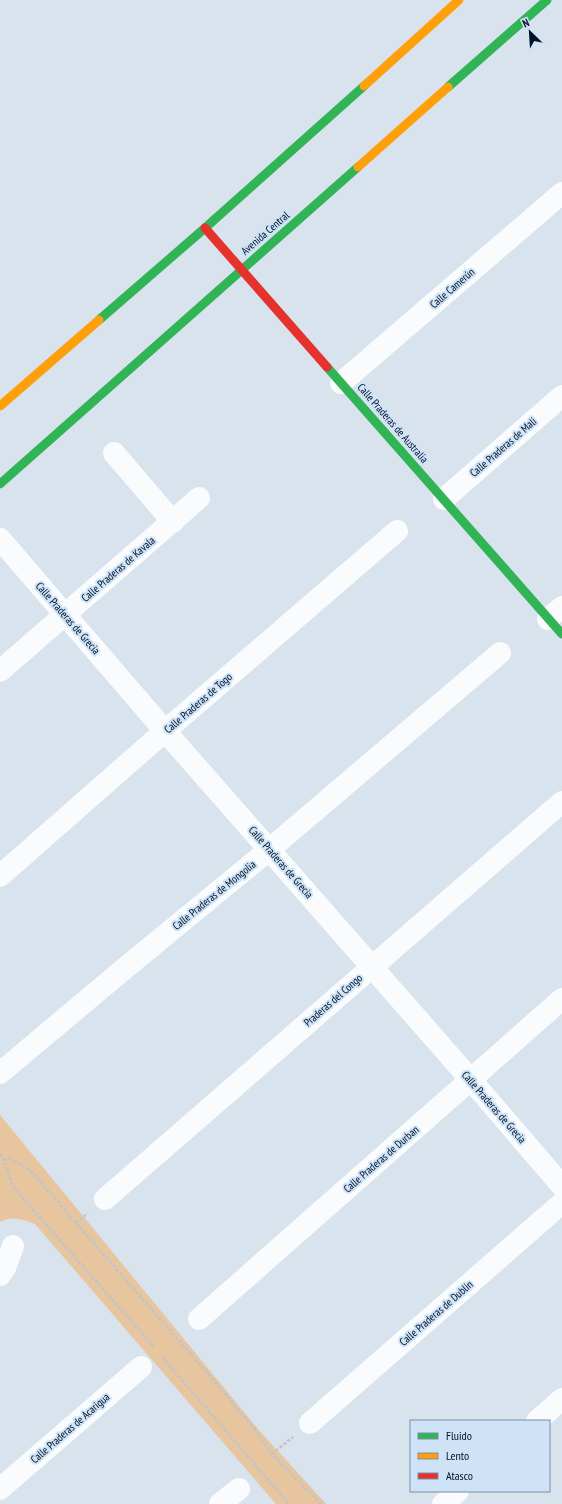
<svg xmlns="http://www.w3.org/2000/svg" width="562" height="1504" font-family="'PT Sans Narrow',sans-serif">
<style>
.green{fill:#e6c59f}
.lines{fill:none;stroke-linecap:round;stroke-linejoin:round}
.path{stroke:#bfc4c9;stroke-width:2.5;stroke-dasharray:3 2;stroke-linecap:butt}
.street{stroke:#f9fbfc;stroke-width:22}
.fast{stroke:#30b455;stroke-width:9}
.slow{stroke:#ff9f0a;stroke-width:9}
.jam{stroke:#e5322d;stroke-width:9}
.labels{text-anchor:middle;dominant-baseline:central;stroke-width:4;stroke-linejoin:round;paint-order:stroke}
.street-label{font-size:11px;fill:#001123;stroke:#cee3f8}
</style>
<rect width="100%" height="100%" fill="#d8e3ee"/>
<!-- green -->
<path class="green" d="M 0,1115 L 257,1428 L 326,1504 L 276,1504 L 35,1224 C 24,1220 12,1215 0,1222 Z"/>
<g class="lines">
<!-- path -->
<g class="path">
<path d="M 0,1154 C 7,1162 8,1177 14,1188 L 154,1347"/>
<polyline points="4,1159 11,1159 30,1170 207,1373 254,1428 272,1454 321,1504"/>
<polyline points="76,1223 88,1213"/>
<polyline points="162,1357 289,1504"/>
<polyline points="272,1454 293,1437"/>
</g>
<!-- street -->
<g class="street">
<polyline points="341,383 562,193"/>
<polyline points="114,453 173,522"/>
<polyline points="444,499 562,396"/>
<polyline points="0,539 165,731 471,1080 562,1186"/>
<polyline points="548,619 562,607"/>
<polyline points="0,671 199,498"/>
<polyline points="0,876 165,731 397,531"/>
<polyline points="0,1073 124,969 270,849 500,653"/>
<polyline points="105,1199 562,802"/>
<polyline points="0,1275 5,1268 13,1246"/>
<polyline points="199,1319 562,999"/>
<polyline points="537,1421 562,1399"/>
<polyline points="310,1423 562,1203"/>
<polyline points="0,1489 141,1367"/>
<polyline points="220,1504 239,1489"/>
<polyline points="443,1504 458,1491"/>
</g>
<!-- fast -->
<g class="fast">
<polyline points="448,87 547,0"/>
<polyline points="99,320 205,228 364,86"/>
<polyline points="327,367 562,634"/>
<polyline points="0,484 358,167"/>
</g>
<!-- slow -->
<g class="slow">
<polyline points="364,86 459,0"/>
<polyline points="358,167 448,87"/>
<polyline points="0,406 99,320"/>
</g>
<!-- jam -->
<polyline class="jam" points="205,228 327,367"/>
</g>
<g class="labels">
<!-- street labels -->
<g class="street-label">
<text transform="translate(265 233) rotate(-41)">Avenida Central</text>
<text transform="translate(452 288) rotate(-41)">Calle Camerún</text>
<text transform="translate(393 423) rotate(49)">Calle Praderas de Australia</text>
<text transform="translate(503 447) rotate(-41)">Calle Praderas de Mali</text>
<text transform="translate(118 569) rotate(-41)">Calle Praderas de Kavala</text>
<text transform="translate(68 618) rotate(49)">Calle Praderas de Grecia</text>
<text transform="translate(198 703) rotate(-41)">Calle Praderas de Togo</text>
<text transform="translate(281 862) rotate(49)">Calle Praderas de Grecia</text>
<text transform="translate(214 895) rotate(-39)">Calle Praderas de Mongolia</text>
<text transform="translate(333 1000) rotate(-41)">Praderas del Congo</text>
<text transform="translate(494 1107) rotate(49)">Calle Praderas de Grecia</text>
<text transform="translate(381 1159) rotate(-41)">Calle Praderas de Durban</text>
<text transform="translate(436 1313) rotate(-41)">Calle Praderas de Dublin</text>
<text transform="translate(70 1428) rotate(-41)">Calle Praderas de Acarigua</text>
</g>
</g>
<!-- legend -->
<rect x="410" y="1420" width="140" height="72" fill="#cee3f8" stroke="#7c8fa3"/>
<rect x="418" y="1433" width="20" height="6" fill="#30b455" stroke="#7c8fa3"/>
<text x="446" y="1440" font-size="12" fill="#001123">Fluido</text>
<rect x="418" y="1453" width="20" height="6" fill="#ff9f0a" stroke="#7c8fa3"/>
<text x="446" y="1460" font-size="12" fill="#001123">Lento</text>
<rect x="418" y="1473" width="20" height="6" fill="#e5322d" stroke="#7c8fa3"/>
<text x="446" y="1480" font-size="12" fill="#001123">Atasco</text>
<!-- north arrow -->
<g transform="translate(530 32) rotate(335)" stroke="#cee3f8" stroke-width="3" paint-order="stroke">
<path d="M0-3L7 15L0 10L-7 15Z" fill="#001123"/>
<text y="-6" font-size="11" font-weight="bold" text-anchor="middle" fill="#001123">N</text>
</g>
</svg>
